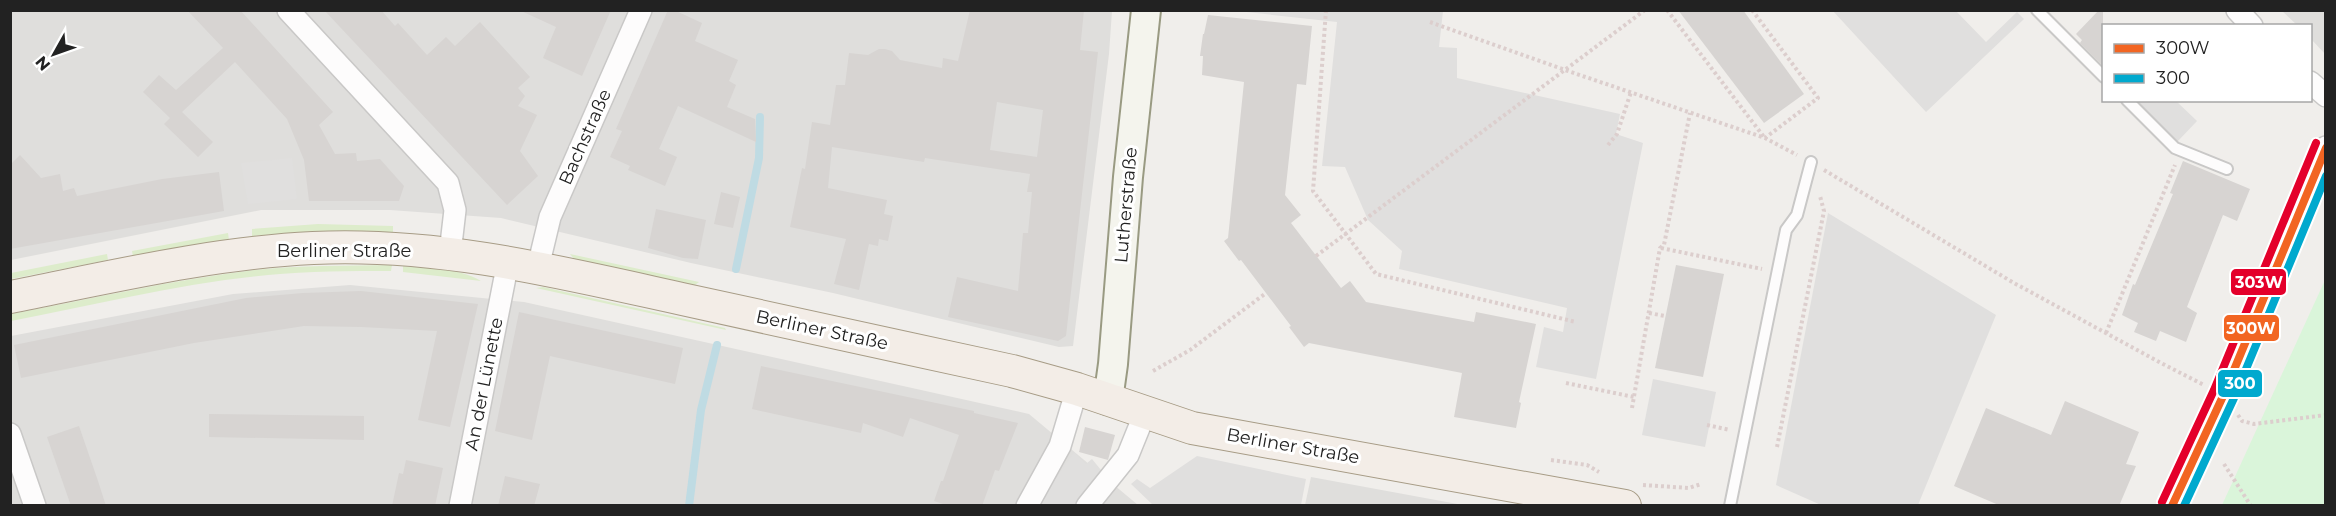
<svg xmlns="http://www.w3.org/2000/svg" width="2336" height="516" font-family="Montserrat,sans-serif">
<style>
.residential{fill:#dfdedc}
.grass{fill:#ddeccb}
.park{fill:#daf5da}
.parking{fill:#e0dfde}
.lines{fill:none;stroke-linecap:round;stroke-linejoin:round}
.stream{stroke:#bfdbe3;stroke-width:8}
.building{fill:#d7d4d2;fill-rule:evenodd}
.lane-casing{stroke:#c9c8c7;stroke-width:14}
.street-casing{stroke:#c9c8c7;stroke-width:24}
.secondary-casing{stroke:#999a82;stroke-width:32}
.primary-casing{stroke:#a79c86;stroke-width:34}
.path{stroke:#dccecd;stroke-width:4;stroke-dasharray:3 3;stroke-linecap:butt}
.lane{stroke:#fdfcfc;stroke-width:10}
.street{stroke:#fdfcfc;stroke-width:21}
.secondary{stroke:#f4f4ed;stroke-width:28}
.primary{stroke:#f3ede7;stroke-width:32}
.bus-1-casing{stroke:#fff;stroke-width:12}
.bus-2-casing{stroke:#fff;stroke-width:12}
.bus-3-casing{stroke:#fff;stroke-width:12}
.bus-1{stroke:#f26522;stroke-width:8}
.bus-2{stroke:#00a9ce;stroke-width:8}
.bus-3{stroke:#e4002b;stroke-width:8}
.labels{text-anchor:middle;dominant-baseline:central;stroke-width:6;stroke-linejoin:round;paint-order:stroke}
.street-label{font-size:18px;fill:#222;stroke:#fff}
.line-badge{stroke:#fff;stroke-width:2}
.badge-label{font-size:16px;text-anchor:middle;font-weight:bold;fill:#fff}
</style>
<rect width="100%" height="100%" fill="#f0eeeb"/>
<!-- residential -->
<g class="residential">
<polygon points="10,11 1112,11 1109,54 1073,346 1059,347 833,293 691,263 501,218 390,210 261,210 11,260"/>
<polygon points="2282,11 2325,11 2325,54 2311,39 2310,26 2297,25"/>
<polygon points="350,285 524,302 1029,414 1138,505 11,506 11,336 233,294"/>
<polygon points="1311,477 1463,505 1305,505"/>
</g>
<!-- grass -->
<g class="grass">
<polygon points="318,224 393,226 393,233 318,231 252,236 252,229"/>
<polygon points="228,233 229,240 133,257 132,251"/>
<polygon points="107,254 108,260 11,279 11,273"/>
<polygon points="570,254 699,282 695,285 575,260"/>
<path d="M 392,265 L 391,271 C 350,271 309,271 268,275 C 181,283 95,305 11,321 L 11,314 C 91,299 172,280 254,270 C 300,265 346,266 392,265 Z"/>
<path d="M 403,266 C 429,269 458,267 481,281 L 403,272 Z"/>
<polygon points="543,287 725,328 726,330 536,288"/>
</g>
<!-- park -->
<polygon class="park" points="2325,280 2325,505 2222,505"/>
<!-- parking -->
<g class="parking">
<polygon points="1237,11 1443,11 1439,47 1457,48 1457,78 1620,114 1616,134 1643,143 1596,379 1536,367 1544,327 1563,332 1567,308 1399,269 1402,251 1368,220 1345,167 1322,166 1337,22"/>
<polygon points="1833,11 1956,11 1986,42 2017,12 2024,19 1926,112"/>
<polygon points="2136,101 2176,101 2197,121 2177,142"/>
<polygon points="292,158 297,199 248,204 241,163"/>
<polygon points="1828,213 1996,315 1918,505 1821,505 1776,485"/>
<polygon points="1653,379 1716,392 1705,447 1642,435"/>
<polygon points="1074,452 1086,464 1092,459 1105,475 1079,505 1036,506"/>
<polygon points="1197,456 1306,479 1301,505 1153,505 1131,484 1137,479 1150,488"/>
</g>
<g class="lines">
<!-- stream -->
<g class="stream">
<polyline points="736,269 759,158 760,117"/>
<polyline points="689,506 701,410 717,345"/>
</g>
</g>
<!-- building -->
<g class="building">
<polygon points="187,10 240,10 333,112 319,125 335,154 356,153 357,161 380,159 404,186 399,201 309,201 304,160 287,119 235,62 182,112 213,142 198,157 164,124 170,118 143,92 159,75 176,90 223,48"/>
<polygon points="324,10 381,10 395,26 398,23 427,55 446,37 455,46 480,22 530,77 518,88 525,96 518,106 537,115 520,151 538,176 507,205"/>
<polygon points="519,10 611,10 582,76 543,58 556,27"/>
<polygon points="668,10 674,10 702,23 695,41 738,60 729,81 736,85 727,107 755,119 756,142 678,106 659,149 677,157 665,186 628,170 630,166 610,157 622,131 616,129"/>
<path d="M 970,10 L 1084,10 L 1080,50 L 1098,52 L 1066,336 L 1058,341 L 948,317 L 957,277 L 1018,291 L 1023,233 L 1028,233 L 1032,192 L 1027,192 L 1030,174 L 925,158 L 924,162 L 832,147 L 828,188 L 887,200 L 884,214 L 893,216 L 888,241 L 879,239 L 878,246 L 869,244 L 859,290 L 834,284 L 846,239 L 790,227 L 802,168 L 805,169 L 812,122 L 830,125 L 836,85 L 845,85 L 849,53 L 868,55 L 879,49 L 885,49 L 892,51 L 900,60 L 942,68 L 943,58 L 958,61 ZM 997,102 L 1043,110 L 1037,157 L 990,150 Z"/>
<polygon points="1678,10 1743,10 1804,94 1764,123"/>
<polygon points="2099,10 2103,10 2103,66 2080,43 2082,40 2076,34"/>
<polygon points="1208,15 1312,26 1306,85 1297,84 1285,195 1301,215 1291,223 1341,288 1350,281 1366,302 1474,322 1476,312 1536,324 1519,402 1521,403 1516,428 1454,417 1462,373 1309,343 1304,347 1289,327 1291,326 1241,260 1239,261 1224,241 1228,238 1244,82 1202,75 1203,56 1200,56 1203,34 1204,34"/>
<polygon points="20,155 41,178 60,174 63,191 74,188 77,196 162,179 219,172 224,211 10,249 10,165"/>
<polygon points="2183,161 2250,189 2237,221 2223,215 2187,307 2197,313 2186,342 2160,331 2156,341 2134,332 2138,323 2122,315 2133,284 2135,285 2173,194 2170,193"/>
<polygon points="721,192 740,197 733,228 714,224"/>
<polygon points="656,209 706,220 698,259 683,258 648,248"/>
<polygon points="1676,265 1724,274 1703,377 1655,368"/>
<polygon points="361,291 478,304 450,427 418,420 437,331 361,327 304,326 194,343 21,378 14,345 246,298 303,293"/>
<polygon points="519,312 683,348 675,384 550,356 532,440 495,431"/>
<polygon points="761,366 974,411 974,413 1018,423 999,471 995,470 982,506 949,506 934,501 941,481 943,481 959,435 910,418 903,437 863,423 861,433 752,409"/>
<polygon points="2065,401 2139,432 2126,464 2136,466 2119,506 2001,506 1954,486 1986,408 2051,435"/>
<polygon points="209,414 364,416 364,440 209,437"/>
<polygon points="79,426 98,481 106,506 71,506 47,437"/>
<polygon points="1085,427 1115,435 1108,460 1079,452"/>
<polygon points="406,460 443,468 435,506 392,506 399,473 403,474"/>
<polygon points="505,476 540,484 534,506 498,506"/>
</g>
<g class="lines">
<defs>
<g id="lane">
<polyline points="2037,10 2104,77"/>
<polyline points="2127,100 2175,148 2227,169"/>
<polyline points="1730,506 1786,230 1797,215 1811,162"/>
</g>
<g id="street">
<polyline points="288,10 448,183 455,210 450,253"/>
<polyline points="2237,10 2252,26"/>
<polyline points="2310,82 2326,96"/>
<polyline points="538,267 550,217 641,10"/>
<polyline points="10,434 35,506"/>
<polyline points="460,506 508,262"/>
<polyline points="1027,506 1060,446 1077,389"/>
<polyline points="1087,506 1128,455 1145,413"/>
<polyline points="2172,506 2224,394 2326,147"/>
</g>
<polyline id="secondary" points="1108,400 1113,364 1128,177 1146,10"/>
<path id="primary" d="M 10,297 C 111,277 211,253 313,248 C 439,242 560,272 682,299 C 792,324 902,347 1012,371 L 1077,389 L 1192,428 L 1625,506"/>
</defs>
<!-- lane casing -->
<use href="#lane" class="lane-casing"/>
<!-- street casing -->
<use href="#street" class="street-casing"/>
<!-- secondary casing -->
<use href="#secondary" class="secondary-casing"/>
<!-- primary casing -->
<use href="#primary" class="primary-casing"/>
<!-- path -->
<g class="path">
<polyline points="1326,10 1313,191 1376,274 1576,322"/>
<polyline points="1667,10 1764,137"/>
<polyline points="1752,10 1818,98 1765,138"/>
<polyline points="1430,22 1565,70 1765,138 1797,155"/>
<polyline points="1608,145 1617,134 1631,92"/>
<polyline points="1824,170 2014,283 2161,363 2204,385"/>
<polyline points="1661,248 1762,269"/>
<polyline points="1316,256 1645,10"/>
<polyline points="1649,313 1665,316"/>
<polyline points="2106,333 2175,165"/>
<polyline points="1153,371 1190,350 1266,293"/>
<polyline points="1566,383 1634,397"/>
<polyline points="1632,408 1660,248 1664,245 1690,113"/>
<polyline points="2238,415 2242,421 2254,424 2326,415"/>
<polyline points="1707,425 1730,430"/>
<polyline points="1777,447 1824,211 1820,196"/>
<polyline points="1551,460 1587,465 1599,472"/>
<polyline points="2224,464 2251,506"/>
<polyline points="1643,485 1689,488 1701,484"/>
</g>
<!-- lane -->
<use href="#lane" class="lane"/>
<!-- street -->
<use href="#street" class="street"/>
<!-- secondary -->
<use href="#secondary" class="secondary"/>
<!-- primary -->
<use href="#primary" class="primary"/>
<defs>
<polyline id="bus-1" points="2172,506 2224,394 2326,148"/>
<polyline id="bus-2" points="2184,506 2234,398 2326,176"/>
<polyline id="bus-3" points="2162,502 2214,390 2316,143"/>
</defs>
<!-- bus-1 casing -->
<use href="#bus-1" class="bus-1-casing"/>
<!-- bus-2 casing -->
<use href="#bus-2" class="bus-2-casing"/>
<!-- bus-3 casing -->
<use href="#bus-3" class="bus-3-casing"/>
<!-- bus-1 -->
<use href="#bus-1" class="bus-1"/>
<!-- bus-2 -->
<use href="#bus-2" class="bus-2"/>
<!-- bus-3 -->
<use href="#bus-3" class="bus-3"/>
</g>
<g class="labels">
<!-- street labels -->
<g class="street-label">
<text transform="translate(585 137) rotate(-66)">Bachstraße</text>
<text transform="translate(1126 205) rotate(-85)">Lutherstraße</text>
<text x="344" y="251">Berliner Straße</text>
<text transform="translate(822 330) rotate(12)">Berliner Straße</text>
<text transform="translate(484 384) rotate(-79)">An der Lünette</text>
<text transform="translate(1293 446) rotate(10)">Berliner Straße</text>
</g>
</g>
<g class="line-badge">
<rect x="2230" y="268" width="57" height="28" rx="6" fill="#e4002b"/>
<rect x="2223" y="314" width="57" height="28" rx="6" fill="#f26522"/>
<rect x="2217" y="369" width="46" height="29" rx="6" fill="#00a9ce"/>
</g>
<g class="badge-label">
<text x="2259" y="288">303W</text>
<text x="2251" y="334">300W</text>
<text x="2240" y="389">300</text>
</g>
<!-- border -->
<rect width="2336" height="516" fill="none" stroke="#222222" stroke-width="24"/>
<!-- legend -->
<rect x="2102" y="24" width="210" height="78" fill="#ffffff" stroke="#a7a7a7" stroke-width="1.5"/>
<rect x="2114" y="44" width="30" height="9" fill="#f26522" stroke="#a7a7a7" stroke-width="1.5"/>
<text x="2156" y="54" font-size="18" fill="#222222">300W</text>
<rect x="2114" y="74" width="30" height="9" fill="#00a9ce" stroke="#a7a7a7" stroke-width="1.5"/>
<text x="2156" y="84" font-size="18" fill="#222222">300</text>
<!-- north arrow -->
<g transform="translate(54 54) rotate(230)" stroke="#ffffff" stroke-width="4.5" paint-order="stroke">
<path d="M0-4.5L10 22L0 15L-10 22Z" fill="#222222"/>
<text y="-9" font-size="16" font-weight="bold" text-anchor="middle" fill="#222222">N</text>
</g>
</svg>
